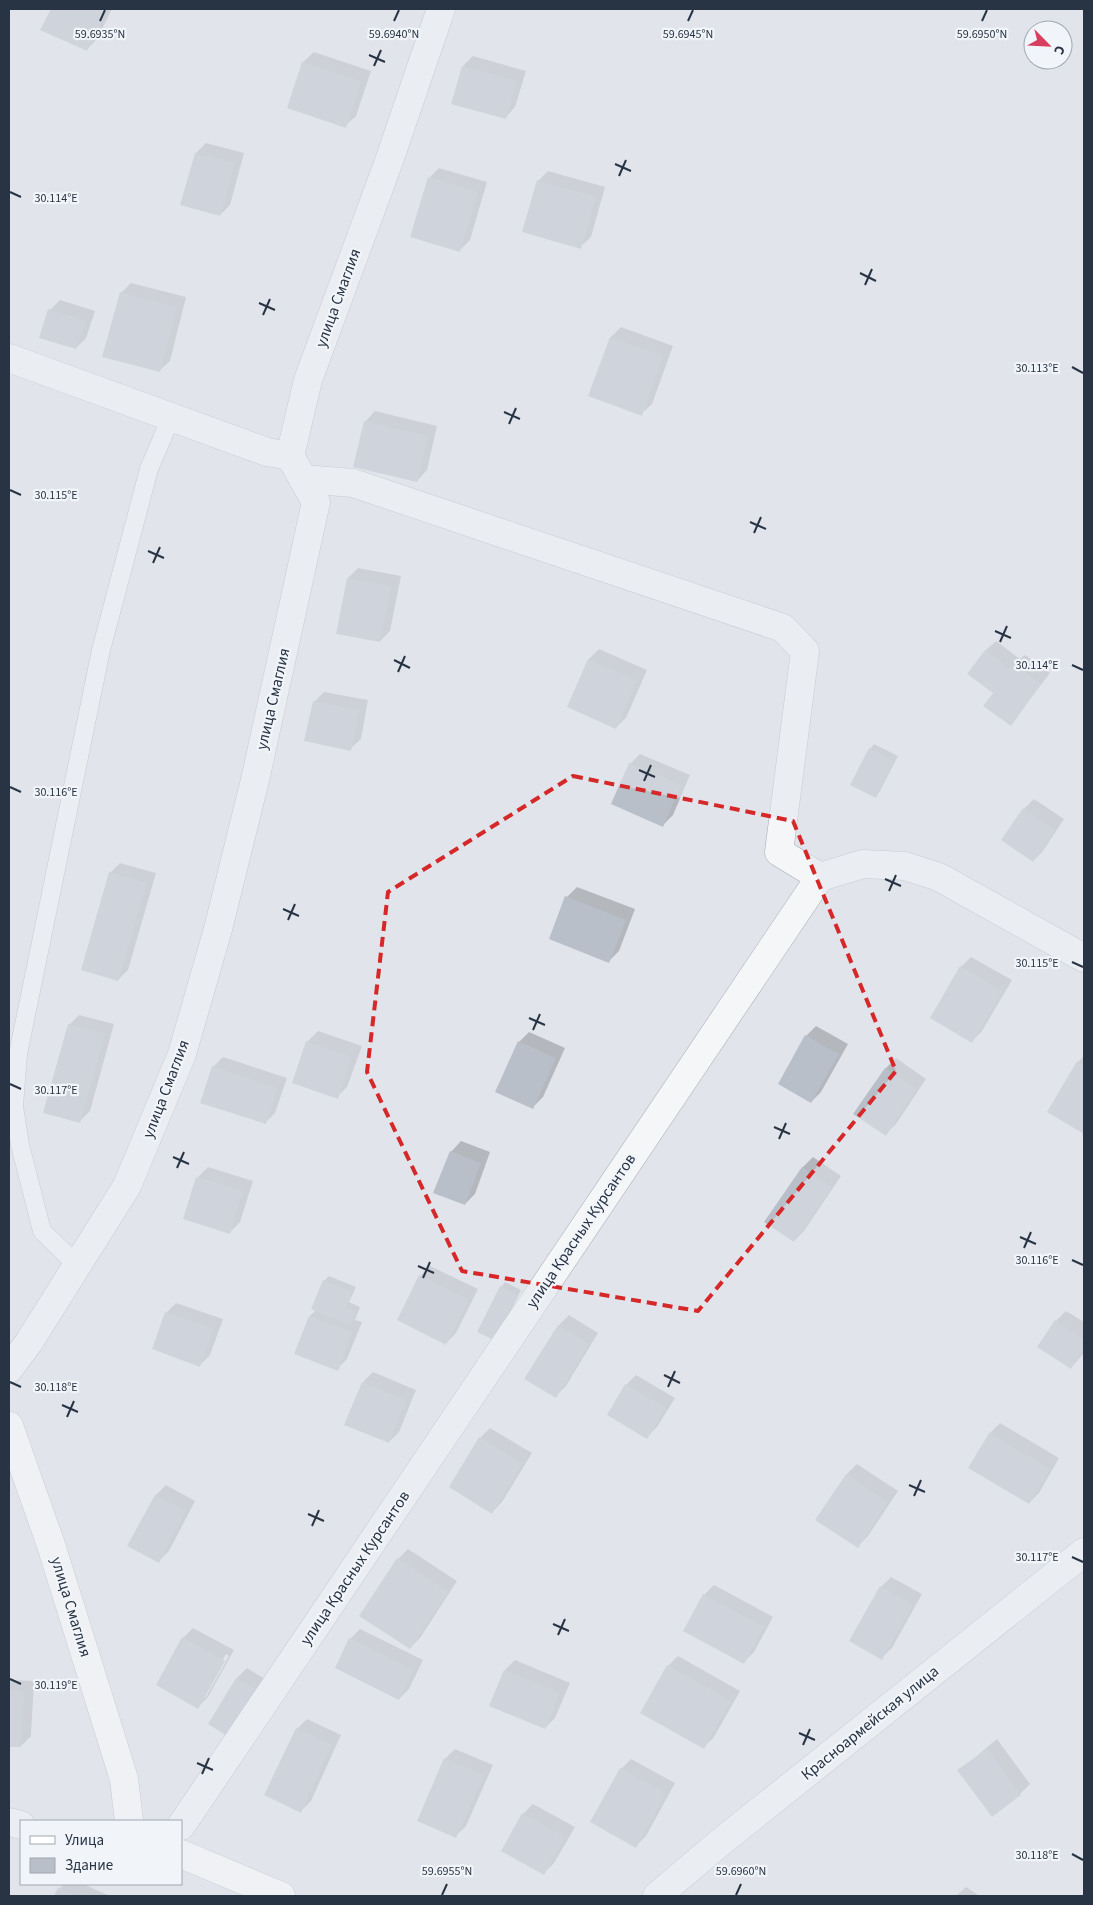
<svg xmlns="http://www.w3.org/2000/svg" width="1093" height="1905" font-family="'Source Sans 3',sans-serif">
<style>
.shadow{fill:#0003;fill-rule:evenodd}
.building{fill:#b8bfc9}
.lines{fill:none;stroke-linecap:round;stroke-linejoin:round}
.lane-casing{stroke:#a6acb6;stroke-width:19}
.street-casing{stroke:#a6acb6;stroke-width:29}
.secondary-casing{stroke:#a6acb6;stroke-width:29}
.lane{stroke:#f4f6f8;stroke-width:18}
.street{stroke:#f4f6f8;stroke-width:28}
.secondary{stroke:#fff;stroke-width:28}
.marked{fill:none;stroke:#d62828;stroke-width:4;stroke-dasharray:10 6;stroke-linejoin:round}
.ticks{fill:none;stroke:#283444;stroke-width:2}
.labels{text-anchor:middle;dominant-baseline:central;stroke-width:4.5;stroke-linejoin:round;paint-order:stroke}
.street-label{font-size:16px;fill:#283444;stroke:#f1f4f8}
.ticks-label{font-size:12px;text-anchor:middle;fill:#283444;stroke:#f1f4f8;stroke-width:4.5;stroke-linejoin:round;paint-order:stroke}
</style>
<rect width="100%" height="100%" fill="#e1e5eb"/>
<!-- shadow -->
<g class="shadow">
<polygon points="52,9 112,9 97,39 87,49 42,30"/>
<polygon points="314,52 371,71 356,116 345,126 288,108 303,62"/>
<polygon points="473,56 526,71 515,107 505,118 463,66"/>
<polygon points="206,143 244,153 230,205 220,215 182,204 196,153"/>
<polygon points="439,168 487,182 470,240 460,250 429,178"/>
<polygon points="548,171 605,187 591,237 580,247 538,181"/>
<polygon points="131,283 186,297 170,361 159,371 121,293"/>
<polygon points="60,300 95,311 86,338 76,348 50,310"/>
<polygon points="621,327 673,346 652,404 641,414 589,395 611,337"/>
<polygon points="375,411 437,426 427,470 417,481 365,422"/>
<polygon points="358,568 401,576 390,631 380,641 348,578"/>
<polygon points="996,641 1020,659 1025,655 1050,673 1011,724 994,693 985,651"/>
<polygon points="599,649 647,670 626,718 615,728 568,707 589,659"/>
<polygon points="324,692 368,700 361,739 350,749 314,702"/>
<polygon points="874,744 898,756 880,791 876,796 870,749"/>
<polygon points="640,754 690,775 673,815 663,825 630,764"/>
<polygon points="1034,799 1064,819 1043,851 1033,861 1024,809"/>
<polygon points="120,863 156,873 128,970 118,980 110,873"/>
<polygon points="577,887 635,909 619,951 609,961 567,897"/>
<polygon points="971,957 1012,980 982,1031 972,1041 932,1017 961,967"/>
<polygon points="79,1015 114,1024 90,1111 79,1122 69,1025"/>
<polygon points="816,1026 848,1044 821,1092 811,1102 806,1036"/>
<polygon points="318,1031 362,1046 347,1087 337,1097 293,1082 308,1041"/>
<polygon points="529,1032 565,1048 543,1097 533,1107 519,1042"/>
<polygon points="1084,1056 1084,1132 1049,1112 1078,1062"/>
<polygon points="223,1057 287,1078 275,1113 265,1123 213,1067"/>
<polygon points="896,1058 926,1079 896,1124 886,1134 855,1114 886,1068"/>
<polygon points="461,1141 490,1152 475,1194 465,1204 451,1152"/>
<polygon points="813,1157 841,1176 804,1231 794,1241 766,1221 803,1167"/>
<polygon points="208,1167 253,1181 240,1222 230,1232 185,1218 198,1177"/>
<polygon points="430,1266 478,1289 456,1333 446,1343 420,1276"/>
<polygon points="329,1276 356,1287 349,1302 360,1307 355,1320 362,1322 347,1359 337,1369 295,1353 310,1316 316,1310 324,1281"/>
<polygon points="505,1282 521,1290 499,1334 501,1287"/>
<polygon points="176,1303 223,1319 210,1355 200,1365 166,1313"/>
<polygon points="1066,1311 1084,1322 1084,1353 1071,1368 1039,1347 1056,1321"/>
<polygon points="569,1315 598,1333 566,1386 555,1397 559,1325"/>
<polygon points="373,1372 416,1390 399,1432 389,1442 363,1382"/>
<polygon points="636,1375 675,1398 657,1427 647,1437 626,1385"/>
<polygon points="1000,1423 1059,1458 1039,1493 1029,1503 990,1433"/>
<polygon points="490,1428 532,1453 502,1502 492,1512 480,1438"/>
<polygon points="857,1464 898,1491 868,1536 858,1546 847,1474"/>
<polygon points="166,1485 195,1501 169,1551 159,1561 129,1545 156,1495"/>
<polygon points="408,1549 457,1581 420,1638 410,1648 398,1559"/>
<polygon points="891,1577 922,1594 892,1648 881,1658 881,1587"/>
<polygon points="714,1585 773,1617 754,1652 744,1662 704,1595"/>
<path d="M 193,1628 L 234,1650 L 208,1697 L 198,1707 L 183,1638 ZM 226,1654 L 229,1656 L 206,1697 L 203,1697 Z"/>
<polygon points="360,1629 423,1660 409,1689 399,1699 350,1639"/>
<polygon points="678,1656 740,1691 714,1737 704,1747 668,1666"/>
<polygon points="515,1660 570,1683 555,1718 545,1728 490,1705 505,1670"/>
<polygon points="247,1668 265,1679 237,1725 210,1724 237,1678"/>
<polygon points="9,1680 34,1681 31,1736 21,1746 9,1745"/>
<polygon points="307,1719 341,1735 311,1801 301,1811 297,1729"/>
<polygon points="997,1739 1030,1784 1020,1794 959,1771"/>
<polygon points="455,1749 493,1765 466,1826 456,1836 445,1759"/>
<polygon points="631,1759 675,1783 646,1836 636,1846 621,1769"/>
<polygon points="533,1804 575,1827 554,1863 544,1873 523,1814"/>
<polygon points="63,1884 83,1884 110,1896 56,1896"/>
<polygon points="966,1887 980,1896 956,1896"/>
</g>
<!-- building -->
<g class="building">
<polygon points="51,9 108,9 87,51 40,30"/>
<polygon points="302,62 361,81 346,128 287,108"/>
<polygon points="462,66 517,81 506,119 451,104"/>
<polygon points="195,153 235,163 220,216 180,205"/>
<polygon points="428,177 478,192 460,252 410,237"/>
<polygon points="537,180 596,197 581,249 522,232"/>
<polygon points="120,292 177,307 160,372 102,357"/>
<polygon points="48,309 86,321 76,349 39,338"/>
<polygon points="610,337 663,356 642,416 588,396"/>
<polygon points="364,421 428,436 417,482 353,467"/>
<polygon points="347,578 391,586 380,642 336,634"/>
<polygon points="985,650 1010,669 1014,664 1041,684 1011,726 983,706 993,693 967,674"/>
<polygon points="588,659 637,681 616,729 567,707"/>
<polygon points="313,701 359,710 351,751 304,741"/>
<polygon points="869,748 894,761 876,798 850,785"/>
<polygon points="629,763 681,785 663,827 611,804"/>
<polygon points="1023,808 1055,830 1033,862 1001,840"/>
<polygon points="109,872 147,883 118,981 81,970"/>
<polygon points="565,896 626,920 609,963 549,939"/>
<polygon points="960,966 1003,991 972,1043 930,1018"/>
<polygon points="68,1024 105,1034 80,1123 43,1113"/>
<polygon points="805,1035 839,1054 811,1103 778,1084"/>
<polygon points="306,1041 352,1057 338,1099 292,1083"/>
<polygon points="518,1041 556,1058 533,1109 495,1092"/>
<polygon points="1077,1061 1084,1066 1084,1134 1047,1112"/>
<polygon points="212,1066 278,1088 266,1124 200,1103"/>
<polygon points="885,1068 917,1089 886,1136 853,1114"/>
<polygon points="450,1151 481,1163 465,1205 433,1193"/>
<polygon points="802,1167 832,1187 794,1242 764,1222"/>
<polygon points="196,1177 243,1191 230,1234 183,1219"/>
<polygon points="419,1275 469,1300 446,1345 397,1320"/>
<polygon points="323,1280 352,1292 346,1307 356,1312 351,1326 311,1309"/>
<polygon points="500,1286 517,1295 494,1340 477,1332"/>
<polygon points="165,1312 214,1329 200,1367 152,1349"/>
<polygon points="309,1316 352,1332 338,1371 294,1354"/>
<polygon points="1055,1320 1084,1339 1084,1349 1071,1369 1037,1347"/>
<polygon points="558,1325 589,1344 556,1398 524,1379"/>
<polygon points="362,1382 406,1400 389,1443 344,1425"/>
<polygon points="625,1384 666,1408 647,1439 607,1415"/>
<polygon points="989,1433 1050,1469 1029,1504 968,1468"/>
<polygon points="479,1437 522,1464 492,1514 449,1487"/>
<polygon points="846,1474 888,1502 858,1548 815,1520"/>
<polygon points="155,1495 186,1511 159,1563 127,1546"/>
<polygon points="397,1558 448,1592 410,1649 359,1616"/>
<polygon points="880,1586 913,1605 882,1660 849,1641"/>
<polygon points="703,1594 764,1627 744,1664 683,1631"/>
<polygon points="182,1637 225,1661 198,1709 156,1685"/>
<polygon points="349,1638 414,1670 399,1700 335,1668"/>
<polygon points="667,1665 731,1701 704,1749 640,1713"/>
<polygon points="504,1670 560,1693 545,1729 489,1706"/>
<polygon points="236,1678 255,1689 227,1736 208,1724"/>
<polygon points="9,1690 24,1691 21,1747 9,1747"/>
<polygon points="296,1728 332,1745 301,1813 264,1795"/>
<polygon points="987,1749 1021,1795 992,1817 957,1770"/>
<polygon points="444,1758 484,1775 456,1838 417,1821"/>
<polygon points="620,1768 666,1793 636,1848 590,1822"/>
<polygon points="522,1813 565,1837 544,1875 501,1851"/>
<polygon points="58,1887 79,1896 54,1896"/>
</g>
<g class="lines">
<defs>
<polyline id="lane" points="77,1265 42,1231 20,1145 14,1106 18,1054 101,650 149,469 171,417"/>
<g id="street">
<polyline points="9,358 267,452 290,456"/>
<polyline points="303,479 353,483 783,628 805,651 779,852 820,877"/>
<polyline points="9,1369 29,1342 127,1186 182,1054 218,929 255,780 316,502 290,456 308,380 389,161 441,9"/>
<polyline points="9,1822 21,1825"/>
<polyline points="181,1826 820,877 863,864 905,866 939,877 1084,958"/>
<polyline points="657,1896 722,1841 1084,1552"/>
</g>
<g id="secondary">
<polyline points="9,1426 51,1545 124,1779 129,1821"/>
<polyline points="181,1854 281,1896"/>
</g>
</defs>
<!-- lane casing -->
<use href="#lane" class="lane-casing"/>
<!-- street casing -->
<use href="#street" class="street-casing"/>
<!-- secondary casing -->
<use href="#secondary" class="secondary-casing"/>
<!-- lane -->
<use href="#lane" class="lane"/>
<!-- street -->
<use href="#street" class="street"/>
<!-- secondary -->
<use href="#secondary" class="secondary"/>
</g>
<!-- marked area -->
<path d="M0 0H1093V1905H0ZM 573,776 L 793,821 L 896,1071 L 698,1311 L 462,1271 L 367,1072 L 388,892 Z" fill="#e1e5eb" fill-opacity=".55" fill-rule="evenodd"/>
<path class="marked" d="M 573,776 L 793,821 L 896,1071 L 698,1311 L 462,1271 L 367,1072 L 388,892 Z"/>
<!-- ticks -->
<path class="ticks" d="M 100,21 L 105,10M 394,21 L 399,10M 688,21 L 693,10M 982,21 L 987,10M 369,55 L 385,62M 374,66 L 381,50M 615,164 L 631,171M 619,176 L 626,160M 10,192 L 21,197M 860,273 L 876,281M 865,285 L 872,269M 259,303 L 275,310M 263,315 L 270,299M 1072,367 L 1083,373M 504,412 L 520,419M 509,424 L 516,408M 10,490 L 21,495M 750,522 L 766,529M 754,533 L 761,517M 148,551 L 164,558M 153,563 L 160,547M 995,631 L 1011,638M 1000,642 L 1007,626M 394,660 L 410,668M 1072,665 L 1083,670M 398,672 L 405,656M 639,770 L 655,777M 644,781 L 651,765M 10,787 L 21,792M 885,879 L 901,886M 889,891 L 896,875M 283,909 L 299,916M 288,920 L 295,904M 1072,962 L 1083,967M 529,1018 L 545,1025M 533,1030 L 540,1014M 10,1084 L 21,1089M 774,1127 L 790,1134M 779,1139 L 786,1123M 173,1157 L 189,1164M 177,1168 L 184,1152M 1020,1237 L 1036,1244M 1024,1248 L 1031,1232M 1072,1260 L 1083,1265M 418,1266 L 434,1273M 423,1278 L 430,1262M 664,1375 L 680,1383M 10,1382 L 21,1387M 668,1387 L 675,1371M 62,1405 L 78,1412M 67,1417 L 74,1401M 909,1485 L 925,1492M 914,1496 L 921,1480M 308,1514 L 324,1521M 312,1526 L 319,1510M 1072,1557 L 1083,1562M 553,1624 L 569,1631M 558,1635 L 565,1619M 10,1679 L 21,1684M 799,1733 L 815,1740M 803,1745 L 810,1729M 197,1763 L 213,1770M 202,1774 L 209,1758M 1072,1854 L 1083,1860M 442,1895 L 447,1884M 736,1895 L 741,1884"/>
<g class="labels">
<!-- street labels -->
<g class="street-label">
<text transform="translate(338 298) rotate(-70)">улица Смаглия</text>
<text transform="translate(273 699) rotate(-77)">улица Смаглия</text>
<text transform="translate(166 1089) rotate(-69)">улица Смаглия</text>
<text transform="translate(581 1231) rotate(-56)">улица Красных Курсантов</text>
<text transform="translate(355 1568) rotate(-56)">улица Красных Курсантов</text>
<text transform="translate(71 1607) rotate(73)">улица Смаглия</text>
<text transform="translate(870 1723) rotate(-39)">Красноармейская улица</text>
</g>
</g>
<g class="ticks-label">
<text x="100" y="38">59.6935°N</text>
<text x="982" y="38">59.6950°N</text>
<text x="394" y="38">59.6940°N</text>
<text x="688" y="38">59.6945°N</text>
<text x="56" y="202">30.114°E</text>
<text x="1037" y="372">30.113°E</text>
<text x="56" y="499">30.115°E</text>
<text x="1037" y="669">30.114°E</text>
<text x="56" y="796">30.116°E</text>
<text x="1037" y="967">30.115°E</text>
<text x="56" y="1094">30.117°E</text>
<text x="1037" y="1264">30.116°E</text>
<text x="56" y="1391">30.118°E</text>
<text x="1037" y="1561">30.117°E</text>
<text x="56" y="1689">30.119°E</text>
<text x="1037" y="1859">30.118°E</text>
<text x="447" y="1875">59.6955°N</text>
<text x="741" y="1875">59.6960°N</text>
</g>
<!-- border -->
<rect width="1093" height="1905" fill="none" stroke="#283444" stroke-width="20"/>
<!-- legend -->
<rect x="20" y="1820" width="162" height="65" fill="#f1f4f8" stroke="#a1a7b0"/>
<rect x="30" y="1836" width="25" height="8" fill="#ffffff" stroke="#a1a7b0"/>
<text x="65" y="1845" font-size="15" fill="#283444">Улица</text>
<rect x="30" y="1858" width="25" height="15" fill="#b8bfc9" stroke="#a1a7b0"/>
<text x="65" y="1870" font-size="15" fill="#283444">Здание</text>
<!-- north arrow -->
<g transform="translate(1048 45) rotate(114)"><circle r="24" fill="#f1f4f8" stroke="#a1a7b0"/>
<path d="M0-4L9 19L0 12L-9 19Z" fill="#d83e5f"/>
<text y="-8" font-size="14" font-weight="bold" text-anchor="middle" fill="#283444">С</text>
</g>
</svg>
